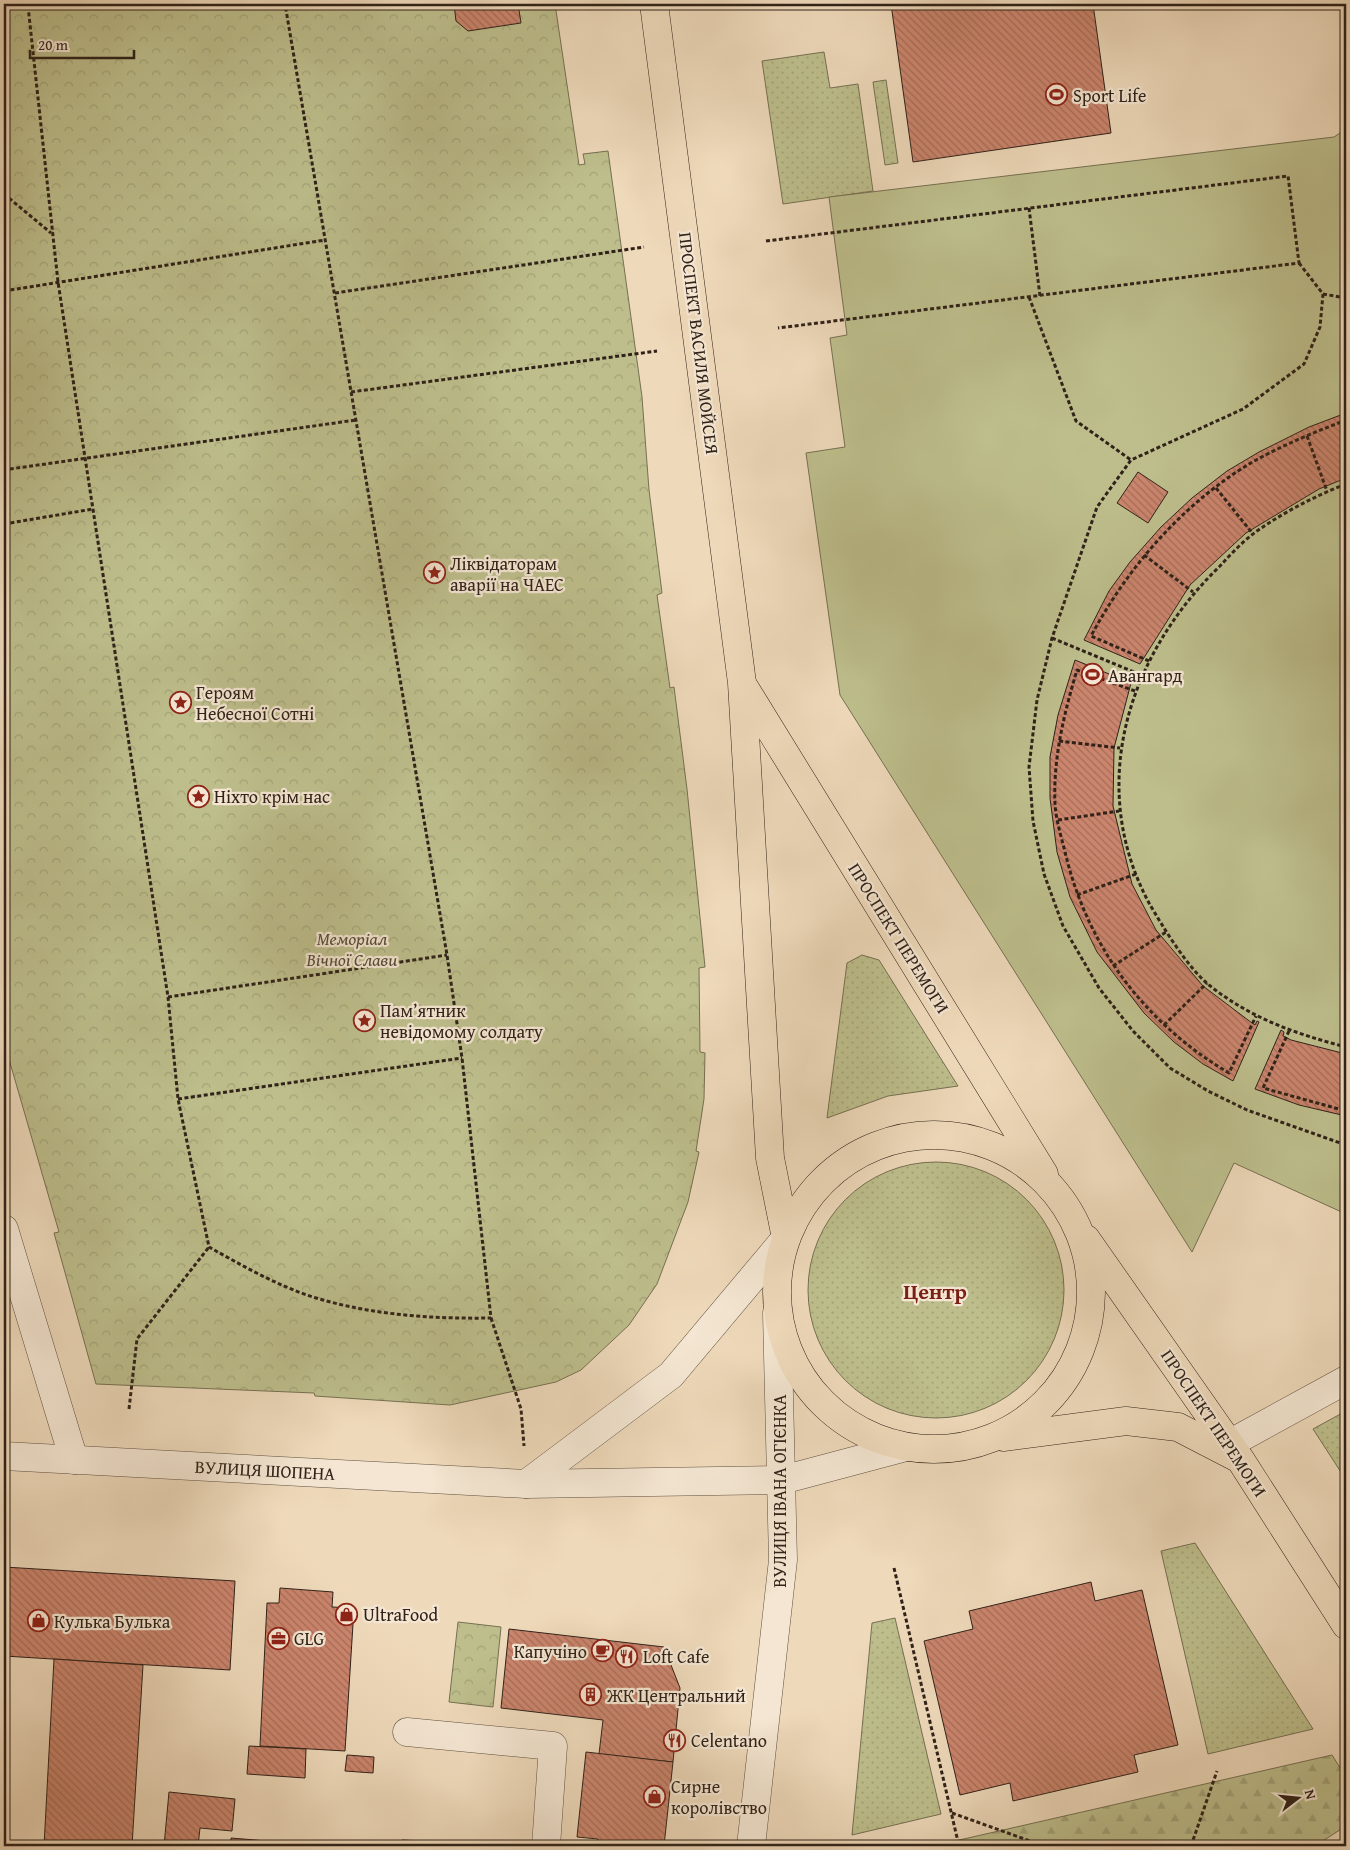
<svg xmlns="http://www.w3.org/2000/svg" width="1350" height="1850" font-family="'Gentium Book Plus',serif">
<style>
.grass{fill:url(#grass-dots);stroke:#767052}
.forest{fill:url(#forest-firs);stroke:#767052}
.park{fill:url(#park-crowns);stroke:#767052}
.pitch{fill:#bdbe8c;stroke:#767052}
.building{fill:url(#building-back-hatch);stroke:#302219}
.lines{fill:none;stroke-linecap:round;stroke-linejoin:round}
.minor-casing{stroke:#605041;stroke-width:29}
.major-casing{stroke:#302219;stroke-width:29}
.path{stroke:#302219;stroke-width:3;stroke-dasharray:4 2.5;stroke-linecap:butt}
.minor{stroke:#f4e6d2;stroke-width:28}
.major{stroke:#eed9ba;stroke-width:28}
.labels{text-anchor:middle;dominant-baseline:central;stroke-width:4.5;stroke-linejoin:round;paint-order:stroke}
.poi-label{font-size:18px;fill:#302219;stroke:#f4e6d2;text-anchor:start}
.street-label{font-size:18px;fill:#302219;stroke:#f4e6d2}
.park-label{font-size:18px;font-style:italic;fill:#534936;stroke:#f4e6d2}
.district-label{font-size:22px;font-weight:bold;fill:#7a1f14;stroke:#f4e6d2}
</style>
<defs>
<pattern id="grass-dots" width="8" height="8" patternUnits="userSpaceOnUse" patternTransform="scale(1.25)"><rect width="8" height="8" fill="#bdbe8c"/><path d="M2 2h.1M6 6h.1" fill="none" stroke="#a3a378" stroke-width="1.8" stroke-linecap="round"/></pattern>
<pattern id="forest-firs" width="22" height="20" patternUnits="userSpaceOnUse" patternTransform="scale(1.25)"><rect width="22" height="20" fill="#bdbe8c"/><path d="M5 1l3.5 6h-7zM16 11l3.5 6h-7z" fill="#a3a378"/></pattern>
<pattern id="park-crowns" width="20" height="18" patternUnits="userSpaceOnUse" patternTransform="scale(1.25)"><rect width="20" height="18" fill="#bdbe8c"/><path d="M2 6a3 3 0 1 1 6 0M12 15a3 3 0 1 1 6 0" fill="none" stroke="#a3a378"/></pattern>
<pattern id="building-back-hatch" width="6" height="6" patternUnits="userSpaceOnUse" patternTransform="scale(1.25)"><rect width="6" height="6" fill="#cb856d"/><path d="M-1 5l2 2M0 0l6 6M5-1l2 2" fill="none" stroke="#a56c59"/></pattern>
</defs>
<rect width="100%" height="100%" fill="#eed9ba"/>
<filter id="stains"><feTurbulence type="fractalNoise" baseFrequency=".004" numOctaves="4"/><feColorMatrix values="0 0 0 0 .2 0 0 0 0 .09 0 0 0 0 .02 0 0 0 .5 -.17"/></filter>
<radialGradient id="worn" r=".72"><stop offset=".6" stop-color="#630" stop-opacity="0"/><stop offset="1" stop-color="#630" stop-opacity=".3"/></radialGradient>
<!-- grass -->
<g class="grass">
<polygon points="824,52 830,88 858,84 873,191 783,204 762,61"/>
<polygon points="886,80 898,163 885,165 873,82"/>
<polygon points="862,955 879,960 958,1086 888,1096 827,1118 847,963"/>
<circle cx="936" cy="1290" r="128"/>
<polygon points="1346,1411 1346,1480 1313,1429"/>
<polygon points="1195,1543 1313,1729 1208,1754 1161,1551"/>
<polygon points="895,1618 941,1814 852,1835 872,1623"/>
</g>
<!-- forest -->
<polygon class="forest" points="1332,1755 1346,1777 1346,1826 1315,1846 933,1846"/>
<!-- park -->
<g class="park">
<polygon points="4,4 555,4 579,165 585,164 583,154 608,151 642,397 649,490 662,593 657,595 670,688 674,687 687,789 705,967 699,968 700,1052 705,1053 704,1099 696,1151 699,1152 688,1202 657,1284 629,1325 581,1370 556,1382 450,1405 315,1396 314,1393 96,1384 54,1233 59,1232 4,1042"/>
<polygon points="458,1622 501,1627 493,1707 449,1702"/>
</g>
<!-- pitch -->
<polygon class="pitch" points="1346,129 1346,1214 1234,1163 1192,1252 840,695 806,453 845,447 830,338 847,335 829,197 1334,137"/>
<!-- building -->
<g class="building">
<polygon points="454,4 518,4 521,23 468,31 456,21"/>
<polygon points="891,4 1093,4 1111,133 913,162"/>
<polygon points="1346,413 1346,478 1319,489 1246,533 1190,585 1140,664 1084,640 1109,591 1130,562 1161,527 1192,498 1227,471 1259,452 1309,427"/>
<polygon points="1138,472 1168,492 1148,523 1117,503"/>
<polygon points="1075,660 1131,683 1114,748 1113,806 1132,884 1156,930 1203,986 1252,1023 1255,1025 1257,1021 1259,1022 1233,1081 1203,1064 1174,1042 1144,1013 1097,952 1070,897 1057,852 1050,798 1050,757 1058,715"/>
<polygon points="1281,1030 1284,1032 1283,1036 1291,1040 1346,1054 1346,1116 1299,1105 1255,1089"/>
<polygon points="4,1567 235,1581 230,1670 4,1656"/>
<polygon points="1091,1582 1095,1601 1142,1590 1178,1745 1134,1755 1138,1772 1013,1801 1010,1783 960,1795 924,1641 973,1629 969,1611"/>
<polygon points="280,1588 333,1592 332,1607 354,1608 345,1751 260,1746 267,1603 279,1603"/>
<polygon points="509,1629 664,1647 680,1688 673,1762 599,1754 603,1720 501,1708"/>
<polygon points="54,1659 143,1665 132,1846 44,1846"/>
<polygon points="4,1720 6,1720 4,1762"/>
<polygon points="249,1746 306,1749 305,1778 247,1774"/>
<polygon points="586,1752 673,1762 664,1846 597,1846 598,1839 577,1837"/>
<polygon points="347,1755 374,1757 373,1773 345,1771"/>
<polygon points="169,1792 235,1799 232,1831 200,1828 198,1846 164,1846"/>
<polygon points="231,1838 327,1846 231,1846"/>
<polygon points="402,1840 439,1842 439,1846 402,1846"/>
</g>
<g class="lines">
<defs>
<g id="minor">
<polyline points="4,1229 74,1460"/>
<polyline points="1229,1444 1346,1380"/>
<polyline points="4,1456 526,1484 782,1480 906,1447"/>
<polyline points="526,1484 671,1375 786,1238"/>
<polyline points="407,1732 553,1746 546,1846"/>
<polyline points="751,1846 783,1560 777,1313"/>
</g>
<g id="major">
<polyline points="654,4 742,683 770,1158 786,1238"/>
<polyline points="744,687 1044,1174"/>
<circle cx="934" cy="1292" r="157"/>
<polyline points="1086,1239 1240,1459 1346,1625"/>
<polyline points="1003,1437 1126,1421 1178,1427 1236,1457"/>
</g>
</defs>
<!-- minor casing -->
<use href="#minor" class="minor-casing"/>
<!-- major casing -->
<use href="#major" class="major-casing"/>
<!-- path -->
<g class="path">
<path d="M 28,6 L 58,282 L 168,997 L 178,1099 L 209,1247 C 241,1265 278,1286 313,1297 C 371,1315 431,1319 491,1318 L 462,1058 L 447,955 L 285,4"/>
<polyline points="4,9 44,4"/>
<polyline points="4,194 51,233"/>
<polyline points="1029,208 1040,296"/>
<polyline points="766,241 1288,176 1299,263 778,328"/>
<polyline points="1299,263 1323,294 1320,327 1304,364 1243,409 1131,460 1097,507 1052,638 1037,700 1029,767 1033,821 1044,874 1063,926 1099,988 1133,1031 1170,1068 1208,1091 1247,1110 1346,1145"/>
<polyline points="4,291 325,240"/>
<polyline points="335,293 644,247"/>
<polyline points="1323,294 1346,298"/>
<polyline points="1029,297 1076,421 1131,460"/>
<polyline points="351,392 657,351"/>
<polyline points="1307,436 1327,491"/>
<polyline points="4,466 10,469 356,420"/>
<path d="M 1346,484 C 1315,496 1284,512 1257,531 C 1243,541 1231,554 1220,566 C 1128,655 1086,785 1149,903 C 1163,927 1187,967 1209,985 C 1250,1018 1296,1034 1346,1047"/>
<polyline points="1216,488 1253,534"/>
<polyline points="4,524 93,509"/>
<polyline points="1144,555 1193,592"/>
<polyline points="1052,638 1141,675"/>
<path d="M 1149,661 L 1091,636 C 1128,567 1182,505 1249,464 C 1280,446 1313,433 1346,420"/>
<path d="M 1135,691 L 1077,670 C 1064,714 1053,758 1055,804 C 1056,821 1062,839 1066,856 C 1089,949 1146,1024 1229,1073 L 1256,1016"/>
<polyline points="1059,741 1120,748"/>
<polyline points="1058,820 1119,811"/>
<polyline points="1077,895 1136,874"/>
<polyline points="1113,966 1166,932"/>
<polyline points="168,997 447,955"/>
<polyline points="1164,1025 1207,983"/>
<polyline points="1289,1031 1263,1088 1346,1111"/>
<polyline points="178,1099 462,1058"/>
<polyline points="491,1318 521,1409 524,1446"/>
<polyline points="129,1409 137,1339 209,1247"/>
<polyline points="894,1568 959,1846"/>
<polyline points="952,1813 1044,1846"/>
<polyline points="1191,1846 1217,1771"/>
</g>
<!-- minor -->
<use href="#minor" class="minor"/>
<!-- major -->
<use href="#major" class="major"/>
</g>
<!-- icons -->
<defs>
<symbol id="stadium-ring" viewBox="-11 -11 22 22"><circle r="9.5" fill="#f4e6d2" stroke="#8f2418" stroke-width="1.5"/><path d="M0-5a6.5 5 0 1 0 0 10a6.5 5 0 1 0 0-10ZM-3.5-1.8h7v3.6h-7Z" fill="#8f2418"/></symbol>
<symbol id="sight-ring" viewBox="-11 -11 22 22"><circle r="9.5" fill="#f4e6d2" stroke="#8f2418" stroke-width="1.5"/><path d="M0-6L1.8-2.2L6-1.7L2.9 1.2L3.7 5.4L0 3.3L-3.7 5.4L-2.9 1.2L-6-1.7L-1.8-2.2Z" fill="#8f2418"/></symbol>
<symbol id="shop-ring" viewBox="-11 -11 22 22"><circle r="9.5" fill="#f4e6d2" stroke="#8f2418" stroke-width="1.5"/><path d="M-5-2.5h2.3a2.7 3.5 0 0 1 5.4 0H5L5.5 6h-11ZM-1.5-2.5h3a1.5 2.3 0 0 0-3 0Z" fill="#8f2418"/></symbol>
<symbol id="office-ring" viewBox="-11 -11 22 22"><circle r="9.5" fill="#f4e6d2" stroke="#8f2418" stroke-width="1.5"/><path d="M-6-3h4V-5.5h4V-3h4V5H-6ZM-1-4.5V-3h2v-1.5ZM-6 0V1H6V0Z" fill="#8f2418"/></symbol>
<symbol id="cafe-ring" viewBox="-11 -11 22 22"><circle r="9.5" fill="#f4e6d2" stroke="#8f2418" stroke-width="1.5"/><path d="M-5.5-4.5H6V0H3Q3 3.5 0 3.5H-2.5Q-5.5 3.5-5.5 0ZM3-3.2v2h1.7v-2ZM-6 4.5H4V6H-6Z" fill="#8f2418"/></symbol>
<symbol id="restaurant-ring" viewBox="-11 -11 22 22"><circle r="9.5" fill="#f4e6d2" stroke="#8f2418" stroke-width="1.5"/><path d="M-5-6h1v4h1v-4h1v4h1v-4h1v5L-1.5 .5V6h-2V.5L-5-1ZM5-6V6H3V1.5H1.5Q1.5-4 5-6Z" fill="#8f2418"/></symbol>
<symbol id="building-ring" viewBox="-11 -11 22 22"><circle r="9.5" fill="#f4e6d2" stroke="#8f2418" stroke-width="1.5"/><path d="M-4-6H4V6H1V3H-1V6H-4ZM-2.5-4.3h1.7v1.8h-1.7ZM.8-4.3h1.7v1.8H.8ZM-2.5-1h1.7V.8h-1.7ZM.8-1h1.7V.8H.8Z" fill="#8f2418"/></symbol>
</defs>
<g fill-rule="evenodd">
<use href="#stadium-ring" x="1044" y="82" width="25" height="25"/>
<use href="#sight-ring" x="422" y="560" width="25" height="25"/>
<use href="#stadium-ring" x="1080" y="662" width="25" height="25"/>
<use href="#sight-ring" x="168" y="690" width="25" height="25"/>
<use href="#sight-ring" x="186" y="784" width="25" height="25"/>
<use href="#sight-ring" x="352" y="1008" width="25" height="25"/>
<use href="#shop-ring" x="334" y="1602" width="25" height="25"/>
<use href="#shop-ring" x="26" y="1608" width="25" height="25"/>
<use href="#office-ring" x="266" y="1626" width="25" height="25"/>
<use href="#cafe-ring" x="590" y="1638" width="25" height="25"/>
<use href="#restaurant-ring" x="614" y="1644" width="25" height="25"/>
<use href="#building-ring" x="578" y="1682" width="25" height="25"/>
<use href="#restaurant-ring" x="662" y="1728" width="25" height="25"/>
<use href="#shop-ring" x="642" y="1784" width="25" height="25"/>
</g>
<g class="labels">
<!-- poi labels -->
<g class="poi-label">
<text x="1073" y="95">Sport Life</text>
<text x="450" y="563">Ліквідаторам<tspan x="450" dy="21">аварії на ЧАЕС</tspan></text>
<text x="1108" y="675">Авангард</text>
<text x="196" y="692">Героям<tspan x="196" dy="21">Небесної Сотні</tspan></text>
<text x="214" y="796">Ніхто крім нас</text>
<text x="380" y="1010">Пам’ятник<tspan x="380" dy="21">невідомому солдату</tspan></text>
<text x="363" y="1614">UltraFood</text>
<text x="54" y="1621">Кулька Булька</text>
<text x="294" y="1638">GLG</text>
<text x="587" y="1651" text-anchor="end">Капучіно</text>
<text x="643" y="1656">Loft Cafe</text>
<text x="607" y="1695">ЖК Центральний</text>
<text x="691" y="1740">Celentano</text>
<text x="671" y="1786">Сирне<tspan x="671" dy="21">королівство</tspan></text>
</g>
<!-- street labels -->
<g class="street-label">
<text transform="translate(699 343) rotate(83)">ПРОСПЕКТ ВАСИЛЯ МОЙСЕЯ</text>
<text transform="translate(899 938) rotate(58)">ПРОСПЕКТ ПЕРЕМОГИ</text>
<text transform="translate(1214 1423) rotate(56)">ПРОСПЕКТ ПЕРЕМОГИ</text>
<text transform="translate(265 1470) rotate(3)">ВУЛИЦЯ ШОПЕНА</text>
<text transform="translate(779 1491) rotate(-90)">ВУЛИЦЯ ІВАНА ОГІЄНКА</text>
</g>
<!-- park labels -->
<g class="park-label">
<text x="352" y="938">Меморіал<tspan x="352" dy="21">Вічної Слави</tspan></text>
</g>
<!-- district labels -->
<g class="district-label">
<text x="935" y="1291">Центр</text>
</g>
</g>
<!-- margin -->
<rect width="1350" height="1850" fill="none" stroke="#eed9ba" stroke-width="20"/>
<rect x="5" y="5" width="1340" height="1840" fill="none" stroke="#302219" stroke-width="2.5"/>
<rect x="10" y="10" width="1330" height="1830" fill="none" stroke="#302219"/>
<!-- north arrow -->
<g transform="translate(1298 1798) rotate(74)" stroke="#f4e6d2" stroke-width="4" paint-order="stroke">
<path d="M0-4L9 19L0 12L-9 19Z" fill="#302219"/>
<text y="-8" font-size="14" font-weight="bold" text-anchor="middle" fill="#302219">N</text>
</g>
<!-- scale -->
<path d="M30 50v8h104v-8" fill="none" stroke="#302219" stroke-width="2.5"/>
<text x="38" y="50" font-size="15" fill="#302219" stroke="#f4e6d2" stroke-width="4" paint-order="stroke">20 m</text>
<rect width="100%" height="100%" filter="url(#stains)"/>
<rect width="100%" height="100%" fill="url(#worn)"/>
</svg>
